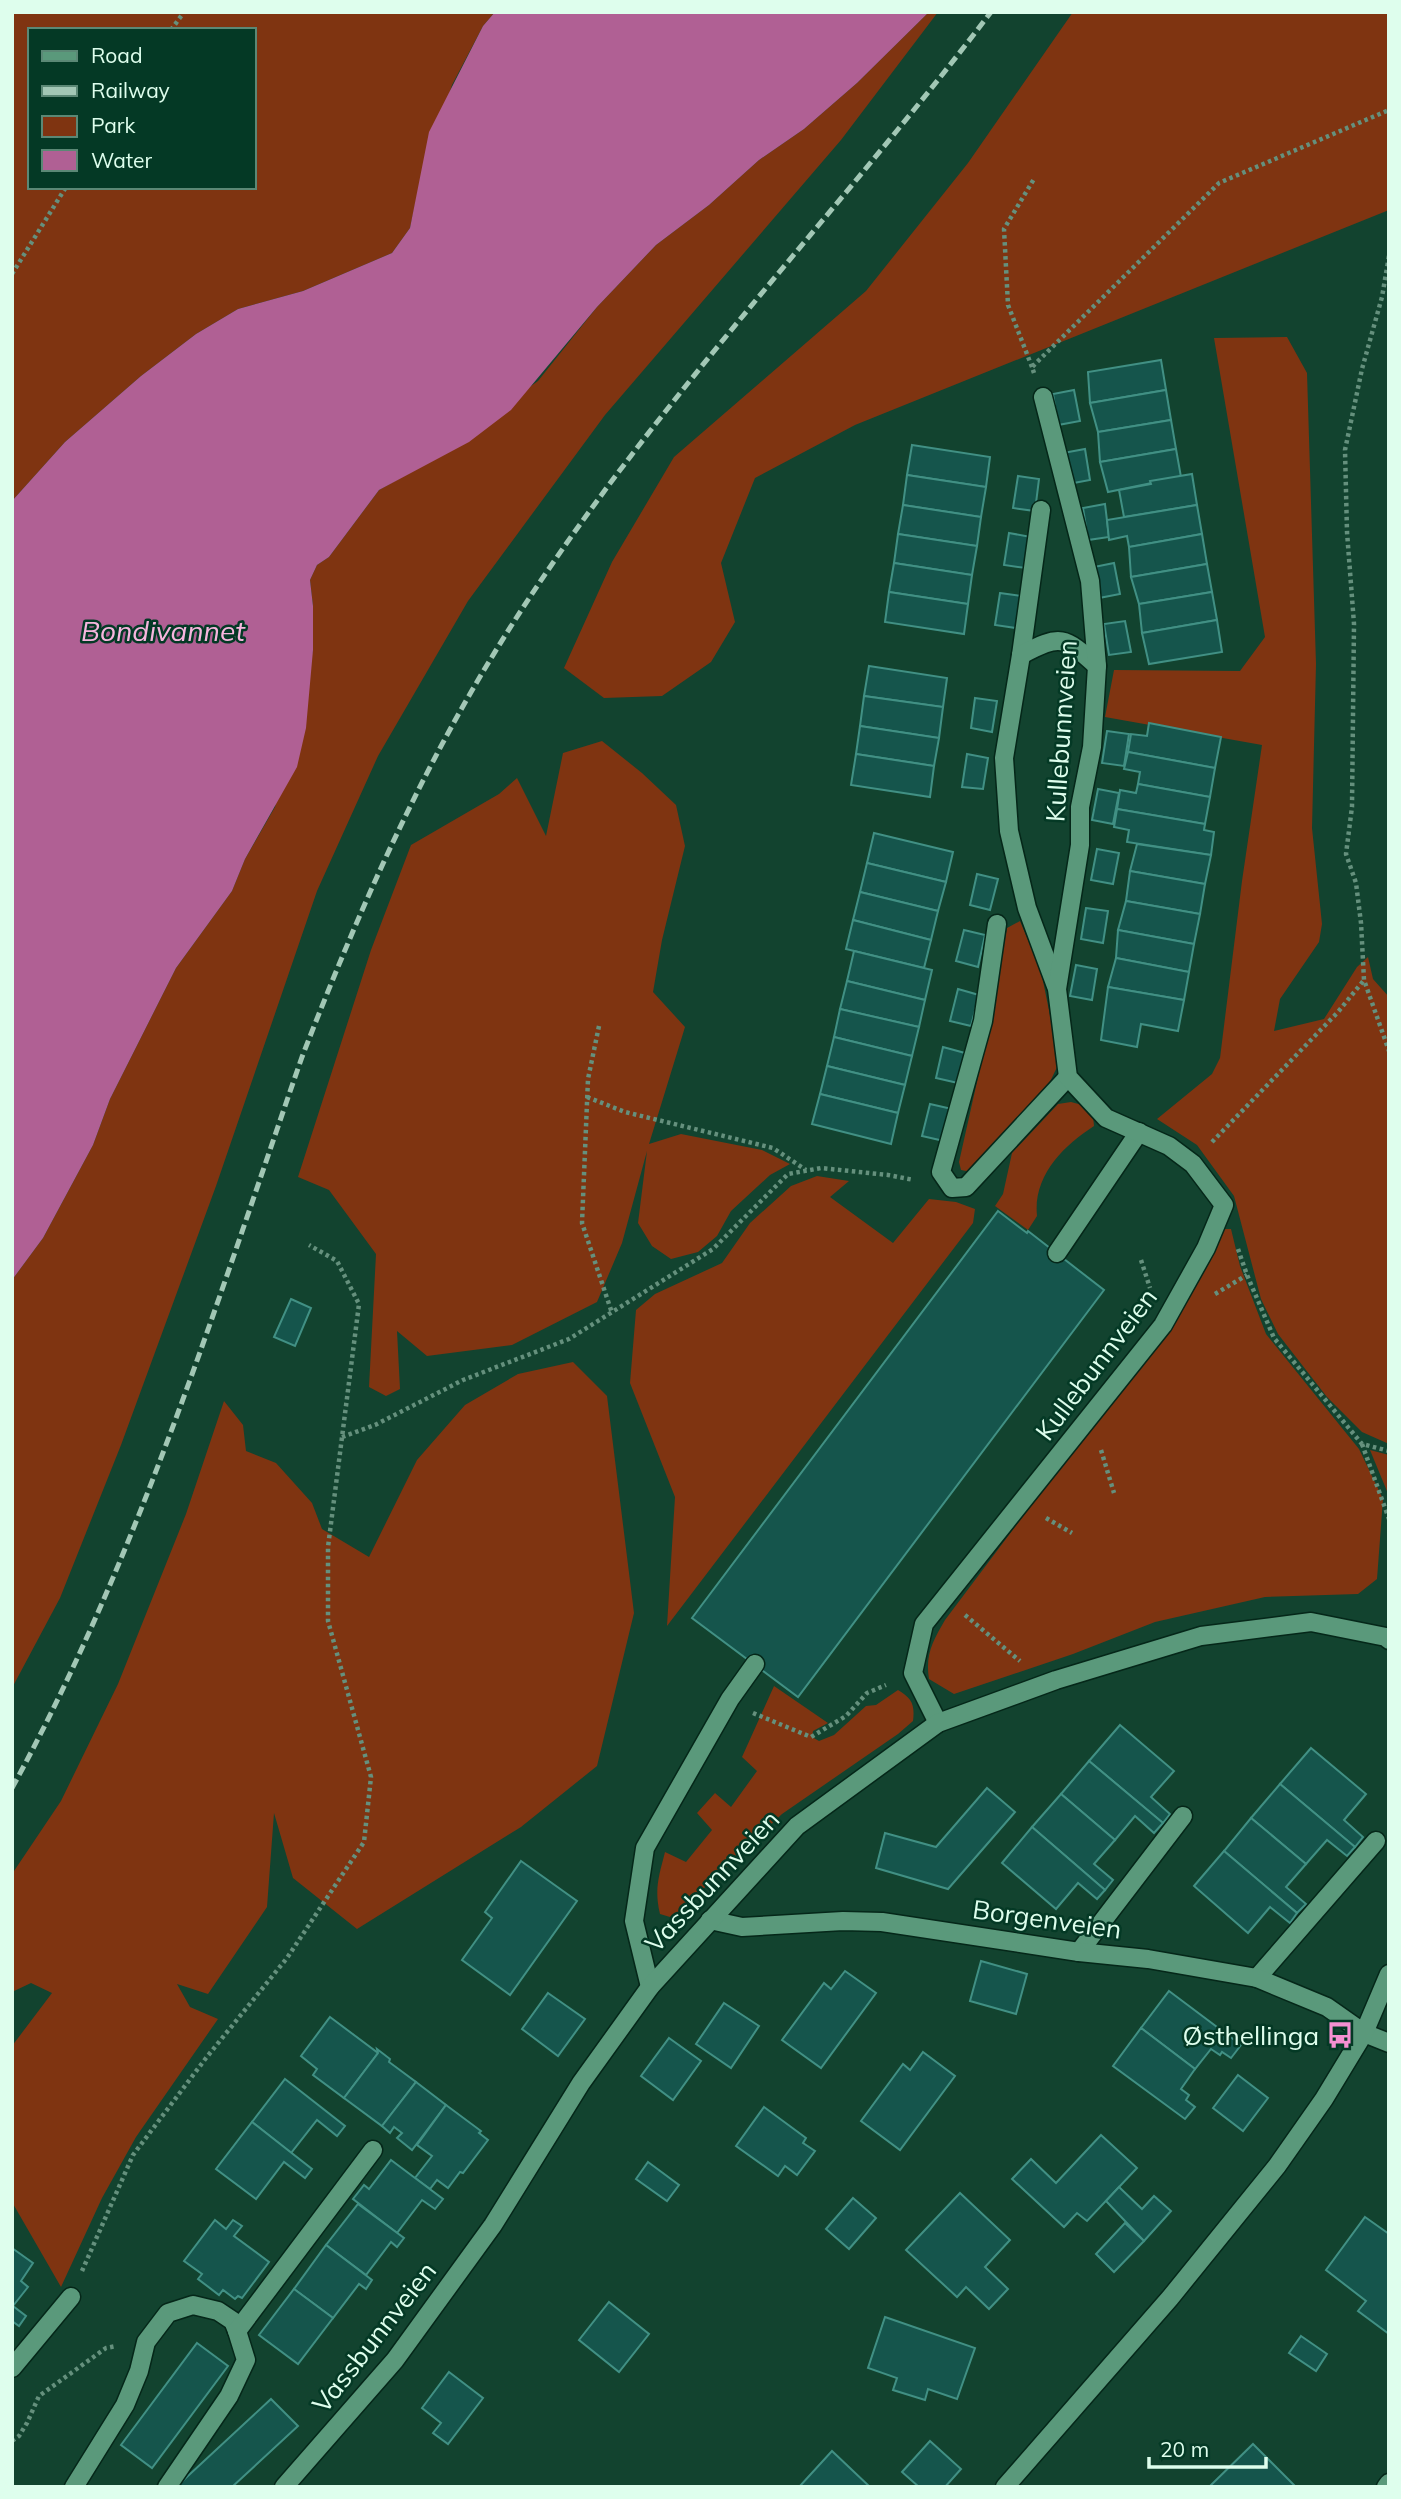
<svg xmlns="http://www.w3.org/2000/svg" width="1401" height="2499" font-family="Mulish,sans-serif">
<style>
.green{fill:#7f3411;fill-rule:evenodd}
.water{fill:#b06094}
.building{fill:#15554c;stroke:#419084;stroke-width:2}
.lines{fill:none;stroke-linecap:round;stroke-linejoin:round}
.service-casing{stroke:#052719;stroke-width:21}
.minor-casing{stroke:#052719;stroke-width:21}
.path{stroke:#65907d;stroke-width:4.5;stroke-dasharray:3.5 3.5;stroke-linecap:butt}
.service{stroke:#5a997b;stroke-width:18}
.minor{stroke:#5a997b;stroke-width:18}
.rail{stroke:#a2c7b5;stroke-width:5;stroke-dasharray:10 5;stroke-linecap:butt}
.labels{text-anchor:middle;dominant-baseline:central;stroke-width:5;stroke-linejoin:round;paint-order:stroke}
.street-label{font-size:26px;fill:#defeed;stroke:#043925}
.poi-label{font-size:26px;fill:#defeed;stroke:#043925;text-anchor:end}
.water-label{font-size:28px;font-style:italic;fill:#f7b6de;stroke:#043925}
</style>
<rect width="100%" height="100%" fill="#12432f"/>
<!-- green -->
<g class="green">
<path d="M 12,12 L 495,12 L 483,26 L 452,85 L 417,196 L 410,228 L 392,253 L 303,291 L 238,309 L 196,334 L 141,376 L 65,442 L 12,501 ZM 30,30 L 254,30 L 254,187 L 30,187 Z"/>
<polygon points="929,12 938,12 841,140 605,415 468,601 378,756 317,891 216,1186 121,1445 60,1598 12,1688 12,1280 43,1238 93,1145 110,1099 176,968 232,891 245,859 275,807 313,650 313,606 310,580 317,565 329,557 379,490 411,472 538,381 597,307 656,245 709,205 759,160 804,129 857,83"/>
<polygon points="1073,12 1389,12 1389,210 855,425 755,478 721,563 735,622 711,662 662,696 604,698 564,668 612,562 674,457 866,291 968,163"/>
<polygon points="1287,337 1307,373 1316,664 1312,828 1322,924 1319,942 1280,999 1274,1031 1324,1019 1357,967 1368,957 1373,979 1389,997 1389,1444 1362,1432 1327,1397 1278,1334 1261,1299 1234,1196 1197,1145 1157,1119 1212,1074 1220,1058 1242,881 1262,745 1105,717 1114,670 1240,671 1265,637 1214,338"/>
<polygon points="602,741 642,773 676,805 685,846 662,940 653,992 685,1027 649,1144 681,1134 762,1150 790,1164 770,1175 731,1211 717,1236 698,1252 671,1259 652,1246 638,1223 647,1151 622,1243 597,1302 512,1345 427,1356 397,1331 400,1389 386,1396 369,1387 376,1254 329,1190 298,1177 371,950 411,845 499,794 517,778 546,836 563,753"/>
<polygon points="1020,921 1041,971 1055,1040 1058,1065 1047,1088 1016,1118 983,1163 971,1172 961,1170 959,1162 983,1055 1007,928"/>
<path d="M 1071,1102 L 1086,1106 L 1093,1116 L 1094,1126 C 1063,1146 1033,1176 1037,1216 L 1028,1230 L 995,1206 L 1003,1194 L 1012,1153 L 1058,1104 Z"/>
<polygon points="817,1176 849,1181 830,1197 893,1243 929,1199 956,1202 975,1209 973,1223 667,1626 675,1497 630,1383 636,1310 655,1294 722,1263 750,1223 791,1186"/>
<path d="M 1221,1229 L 1231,1229 L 1240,1266 L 1266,1334 L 1359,1449 L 1383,1499 L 1377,1579 L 1358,1594 L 1265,1597 L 1155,1622 L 1073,1654 L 954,1694 L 929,1679 C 925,1654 933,1641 945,1620 L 1196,1286 Z"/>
<polygon points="573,1362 607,1396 634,1613 597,1766 521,1827 357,1929 293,1878 274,1813 267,1907 208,1994 177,1984 190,2007 218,2019 136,2137 102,2198 61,2287 12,2202 12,2046 52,1993 31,1983 12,1992 12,1874 61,1801 118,1684 186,1514 224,1401 243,1425 246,1451 276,1463 312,1503 322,1529 369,1557 417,1460 465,1405 518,1374"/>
<polygon points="1370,1450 1389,1455 1389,1496"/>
<path d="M 774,1686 L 828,1723 L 813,1731 L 812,1737 L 819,1741 L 834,1735 L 866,1706 L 876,1705 L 898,1690 C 912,1698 915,1705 913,1721 L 898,1734 L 782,1814 L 680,1911 L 670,1917 L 660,1914 C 654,1889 659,1876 665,1852 L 686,1862 L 712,1830 L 697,1813 L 715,1793 L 731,1807 L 757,1771 L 742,1757 Z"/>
</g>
<!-- water -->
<polygon class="water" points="495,12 929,12 857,83 804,129 759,160 709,205 656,245 597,307 511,410 469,442 379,490 329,557 317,565 310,580 313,606 313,650 306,728 297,767 245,859 232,891 176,968 110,1099 93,1145 43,1238 12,1280 12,501 65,442 141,376 196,334 238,309 303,291 392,253 410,228 429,132 483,26"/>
<!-- building -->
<g class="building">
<polygon points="1161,360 1166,390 1090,403 1088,372"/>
<polygon points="1074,390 1080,421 1058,425 1053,394"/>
<polygon points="1166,390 1171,420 1098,432 1090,403"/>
<polygon points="1171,420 1176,449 1100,462 1098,432"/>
<polygon points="912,445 990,457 986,487 907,475"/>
<polygon points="1085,449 1090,480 1068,484 1063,453"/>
<polygon points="1176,449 1181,477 1108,492 1100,462"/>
<polygon points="1192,474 1197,505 1124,517 1119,490 1151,484 1150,481"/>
<polygon points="907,475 986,487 981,517 903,505"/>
<polygon points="1018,476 1039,479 1035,511 1013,508"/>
<polygon points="1105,504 1109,537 1088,540 1083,508"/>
<polygon points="903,505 981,517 977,546 898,534"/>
<polygon points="1197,505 1202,534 1129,547 1127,536 1109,540 1107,520"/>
<polygon points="1009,533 1031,537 1026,568 1004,565"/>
<polygon points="898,534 977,546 972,575 894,563"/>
<polygon points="1202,534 1207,564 1131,577 1129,547"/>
<polygon points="894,563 972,575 968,604 889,592"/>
<polygon points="1114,563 1120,594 1099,598 1094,567"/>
<polygon points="1207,564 1212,592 1139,604 1131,577"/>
<polygon points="889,592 968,604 964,634 885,622"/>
<polygon points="1212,592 1217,620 1142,633 1139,604"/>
<polygon points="1000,593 1022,596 1016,628 995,625"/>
<polygon points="1217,620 1222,652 1149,664 1142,633"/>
<polygon points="1125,621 1131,652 1109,655 1104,624"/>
<polygon points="869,666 947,678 943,707 864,696"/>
<polygon points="864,696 943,707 939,738 860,726"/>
<polygon points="975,698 997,701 992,732 971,728"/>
<polygon points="1149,723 1221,737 1215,768 1128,752 1131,734 1147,736"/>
<polygon points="860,726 939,738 934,766 856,754"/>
<polygon points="1107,731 1129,734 1124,766 1102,763"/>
<polygon points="1128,752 1215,768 1210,797 1138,784 1140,772 1124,769"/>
<polygon points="856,754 934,766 930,797 851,785"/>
<polygon points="967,754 988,758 983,789 962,787"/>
<polygon points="1138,784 1210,797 1205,824 1117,809 1120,790 1136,793"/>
<polygon points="1098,789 1119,793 1113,824 1092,820"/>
<polygon points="1117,809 1205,824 1204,830 1214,832 1211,855 1127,842 1129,830 1114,827"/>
<polygon points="874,833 953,852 946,882 867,863"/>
<polygon points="1137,844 1211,855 1205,884 1130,871"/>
<polygon points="1097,849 1119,853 1113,884 1091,880"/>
<polygon points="867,863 946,882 938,911 860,892"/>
<polygon points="1130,871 1205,884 1200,914 1126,901"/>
<polygon points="977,874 998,879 990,910 970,905"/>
<polygon points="860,892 938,911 931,940 853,920"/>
<polygon points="1126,901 1200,914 1194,944 1118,930"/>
<polygon points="1086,908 1108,911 1103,943 1081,939"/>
<polygon points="853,920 931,940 924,968 846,949"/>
<polygon points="964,930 985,935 978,967 956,961"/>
<polygon points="1118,930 1194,944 1189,972 1116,958"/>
<polygon points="854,951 932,970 925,1000 847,981"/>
<polygon points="1116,958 1189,972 1184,1000 1108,987"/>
<polygon points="1076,965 1097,969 1092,1000 1070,996"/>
<polygon points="847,981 925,1000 919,1027 840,1009"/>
<polygon points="1108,987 1184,1000 1178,1031 1141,1024 1137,1047 1101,1040"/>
<polygon points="958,989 979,995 971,1026 950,1021"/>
<polygon points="840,1009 919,1027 912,1056 834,1037"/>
<polygon points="834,1037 912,1056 905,1085 827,1066"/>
<polygon points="943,1047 965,1053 958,1083 936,1078"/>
<polygon points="827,1066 905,1085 898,1113 820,1094"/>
<polygon points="820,1094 898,1113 891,1144 812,1124"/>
<polygon points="930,1104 952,1109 944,1141 922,1136"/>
<polygon points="998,1211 1027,1233 1028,1231 1104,1290 798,1697 692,1618"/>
<polygon points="291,1299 311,1308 295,1346 274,1337"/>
<polygon points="1120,1725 1174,1771 1151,1797 1170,1814 1163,1823 1089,1761"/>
<polygon points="1311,1748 1366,1794 1344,1820 1363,1837 1355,1847 1280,1784"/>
<polygon points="1089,1761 1163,1823 1154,1833 1135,1816 1115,1840 1061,1794"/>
<polygon points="1280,1784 1355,1847 1347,1856 1327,1840 1306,1864 1251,1818"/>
<polygon points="987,1788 1015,1812 948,1889 876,1868 885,1833 936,1847"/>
<polygon points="1061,1794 1115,1840 1094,1864 1113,1880 1105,1890 1032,1827"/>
<polygon points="1251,1818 1306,1864 1286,1887 1306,1904 1297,1913 1224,1851"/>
<polygon points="1032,1827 1105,1890 1097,1899 1078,1883 1056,1909 1002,1863"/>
<polygon points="1224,1851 1297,1913 1290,1923 1270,1907 1248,1933 1194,1886"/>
<polygon points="521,1861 577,1901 510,1995 462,1960 492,1918 485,1912"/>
<polygon points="981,1961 1027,1974 1016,2014 970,2001"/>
<polygon points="845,1971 876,1993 821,2068 782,2040 824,1983 831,1989"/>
<polygon points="1169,1991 1241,2045 1231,2058 1222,2052 1220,2055 1211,2049 1195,2069 1141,2028"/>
<polygon points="548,1993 585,2019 558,2056 522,2029"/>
<polygon points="724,2003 759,2026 731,2068 696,2044"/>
<polygon points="330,2017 378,2053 344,2098 313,2075 317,2069 301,2056"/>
<polygon points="1141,2028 1195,2069 1181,2089 1189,2095 1186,2100 1195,2107 1185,2119 1113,2066"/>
<polygon points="669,2038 701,2061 673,2100 641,2076"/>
<polygon points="377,2049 390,2059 389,2062 416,2082 382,2126 344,2098 378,2053"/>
<polygon points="923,2052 955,2076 900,2150 861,2121 903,2064 910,2070"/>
<polygon points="1238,2075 1268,2098 1243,2131 1213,2108"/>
<polygon points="285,2079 345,2126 337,2136 317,2120 291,2153 252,2122"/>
<polygon points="416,2082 446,2105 412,2150 397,2138 402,2133 394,2127 390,2133 382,2126"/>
<polygon points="446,2105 481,2131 479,2133 488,2140 463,2173 460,2172 448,2188 437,2180 430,2189 415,2178 432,2156 417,2145"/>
<polygon points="764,2107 806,2138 803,2143 815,2151 797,2175 785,2166 778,2176 736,2146"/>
<polygon points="252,2122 312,2169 305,2178 284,2162 256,2199 216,2169"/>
<polygon points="1101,2135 1137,2168 1087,2221 1077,2213 1064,2227 1012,2179 1031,2159 1056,2183"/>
<polygon points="391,2160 443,2199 435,2209 422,2200 397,2233 353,2199 364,2185 369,2189"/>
<polygon points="648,2162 679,2185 667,2201 636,2179"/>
<polygon points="1119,2187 1142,2209 1154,2196 1171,2211 1144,2241 1106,2201"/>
<polygon points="960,2193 1010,2240 985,2267 1008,2289 989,2309 966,2287 957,2297 906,2250"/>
<polygon points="853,2198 876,2218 849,2249 826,2229"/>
<polygon points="358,2204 404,2238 397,2247 391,2242 366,2275 326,2245"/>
<polygon points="1365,2217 1389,2234 1389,2334 1358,2311 1366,2301 1326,2270"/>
<polygon points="215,2220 226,2229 233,2220 242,2226 234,2236 269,2262 242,2298 238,2296 235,2299 223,2290 219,2295 198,2279 202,2274 184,2261"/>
<polygon points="1125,2223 1144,2241 1114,2272 1096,2254"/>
<polygon points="326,2245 372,2280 366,2289 359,2284 333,2318 294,2289"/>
<polygon points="12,2248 33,2263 21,2281 28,2287 13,2306 26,2316 19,2326 12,2321"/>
<polygon points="294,2289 333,2318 298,2364 259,2335"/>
<polygon points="609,2302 649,2334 619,2372 579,2340"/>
<polygon points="885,2317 975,2348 957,2399 928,2389 925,2400 893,2390 897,2378 868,2368"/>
<polygon points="1301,2336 1327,2354 1316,2371 1289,2353"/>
<polygon points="197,2343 228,2366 152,2468 121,2445"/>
<polygon points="449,2372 483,2398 448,2444 433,2433 441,2423 422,2408"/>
<polygon points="271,2399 298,2426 232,2487 176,2487"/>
<polygon points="930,2441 961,2469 945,2487 919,2487 902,2472"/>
<polygon points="1253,2444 1295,2486 1209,2487"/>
<polygon points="832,2451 870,2487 799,2487"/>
</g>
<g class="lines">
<defs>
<g id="service">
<polyline points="1057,1253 1139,1132"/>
<polyline points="1079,1952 1183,1816"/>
<polyline points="1257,1978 1376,1841"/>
<polyline points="650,1987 634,1921 645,1848 730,1699 755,1664"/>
</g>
<g id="minor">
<polyline points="1041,510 1021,655 1004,758 1009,831 1027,908 1056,986"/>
<path d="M 1021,655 C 1061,634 1064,636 1097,666"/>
<polyline points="997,924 983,1021 941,1172 952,1188 966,1187 1068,1077"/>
<polyline points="938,1723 913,1673 924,1624 1163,1325 1206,1248 1224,1205 1193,1164 1169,1146 1106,1118 1068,1077 1057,989 1080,845 1080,807 1092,747 1097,666 1090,581 1043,397"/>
<polyline points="710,1920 742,1927 843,1921 882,1922 1079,1952 1148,1959 1257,1978 1327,2007 1364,2033 1389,2043"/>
<polyline points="12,2368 71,2297"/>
<polyline points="74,2487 125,2405 139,2371 146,2342 168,2313 193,2305 218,2311 233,2321 237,2331"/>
<polyline points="167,2487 229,2396 246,2360 237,2331 373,2150"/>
<polyline points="284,2487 395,2360 493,2225 581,2083 650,1987 797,1826 938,1723 1056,1680 1201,1636 1311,1622 1386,1637 1389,1640"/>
<polyline points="1005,2487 1170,2298 1277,2166 1324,2099 1364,2033 1389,1974"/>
<polyline points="1386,2487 1389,2483"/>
</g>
</defs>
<!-- service casing -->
<use href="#service" class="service-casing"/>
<!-- minor casing -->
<use href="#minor" class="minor-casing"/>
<!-- path -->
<g class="path">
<polyline points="171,30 184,12"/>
<polyline points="1389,256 1382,297 1362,369 1345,450 1347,532 1354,624 1352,807 1346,854 1356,883 1361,923 1364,980 1389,1051"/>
<polyline points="12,274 66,187"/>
<polyline points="1032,367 1008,305 1004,229 1034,179"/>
<polyline points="1034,373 1032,367 1219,183 1389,110"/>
<polyline points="599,1026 588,1079 582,1223 612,1313"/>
<polyline points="587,1097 625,1112 773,1148 806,1170"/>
<polyline points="1212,1142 1338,1012 1364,980"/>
<polyline points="1238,1249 1247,1275 1274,1338 1362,1444 1389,1451"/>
<polyline points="1141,1260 1150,1288"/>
<polyline points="1215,1294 1247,1275"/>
<polyline points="342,1437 375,1425 463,1380 569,1339 713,1249 788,1174 821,1168 888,1175 914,1180"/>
<polyline points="1362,1444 1389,1519"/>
<polyline points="1101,1450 1114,1493"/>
<polyline points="1046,1518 1072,1533"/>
<polyline points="965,1615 1020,1661"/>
<polyline points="753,1713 811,1737 846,1716 867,1693 886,1685"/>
<polyline points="82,2271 133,2155 206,2058 287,1958 364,1842 371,1777 328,1621 328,1547 359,1304 337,1261 309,1245"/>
<polyline points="12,2441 19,2436 27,2423 39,2396 106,2348 116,2346"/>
</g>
<!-- service -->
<use href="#service" class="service"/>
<!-- minor -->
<use href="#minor" class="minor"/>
<!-- rail -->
<path class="rail" d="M 12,1788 C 138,1558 216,1304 302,1057 C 357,915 418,776 498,647 C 639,418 829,225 991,12"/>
</g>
<!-- icons -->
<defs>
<symbol id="bus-bare" viewBox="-9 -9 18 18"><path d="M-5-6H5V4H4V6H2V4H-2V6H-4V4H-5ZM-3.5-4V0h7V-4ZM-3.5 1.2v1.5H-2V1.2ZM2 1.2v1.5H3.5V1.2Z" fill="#f590d1" stroke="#043925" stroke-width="2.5" paint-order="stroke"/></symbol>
</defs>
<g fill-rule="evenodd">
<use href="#bus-bare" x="1321" y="2016" width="38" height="38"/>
</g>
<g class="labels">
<!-- street labels -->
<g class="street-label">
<text transform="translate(1061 731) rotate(-86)">Kullebunnveien</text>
<text transform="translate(1096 1364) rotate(-53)">Kullebunnveien</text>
<text transform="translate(712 1881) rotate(-47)">Vassbunnveien</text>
<text transform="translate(1047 1919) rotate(8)">Borgenveien</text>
<text transform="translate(374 2337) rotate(-52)">Vassbunnveien</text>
</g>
<!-- poi labels -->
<g class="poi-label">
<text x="1319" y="2035">Østhellinga</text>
</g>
<!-- water labels -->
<g class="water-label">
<text x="163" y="630">Bondivannet</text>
</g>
</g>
<!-- border -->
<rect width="1401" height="2499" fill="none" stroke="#defeed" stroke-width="28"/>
<!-- legend -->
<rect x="28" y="28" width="228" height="161" fill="#043925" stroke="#5b8875" stroke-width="2"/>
<rect x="42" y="51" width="35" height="10" fill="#5a997b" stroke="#5b8875" stroke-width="2"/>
<text x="91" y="63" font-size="21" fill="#defeed">Road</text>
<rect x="42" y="86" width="35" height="10" fill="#a2c7b5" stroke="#5b8875" stroke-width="2"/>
<text x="91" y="98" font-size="21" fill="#defeed">Railway</text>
<rect x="42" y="116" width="35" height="21" fill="#7f3411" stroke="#5b8875" stroke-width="2"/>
<text x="91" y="133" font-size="21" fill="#defeed">Park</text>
<rect x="42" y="150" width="35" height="21" fill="#b06094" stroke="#5b8875" stroke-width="2"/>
<text x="91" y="168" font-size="21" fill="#defeed">Water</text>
<!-- scale -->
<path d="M1149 2457v10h117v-10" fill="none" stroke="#defeed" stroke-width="3.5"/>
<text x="1160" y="2457" font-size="21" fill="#defeed" stroke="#043925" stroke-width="5" paint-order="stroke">20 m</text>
</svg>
